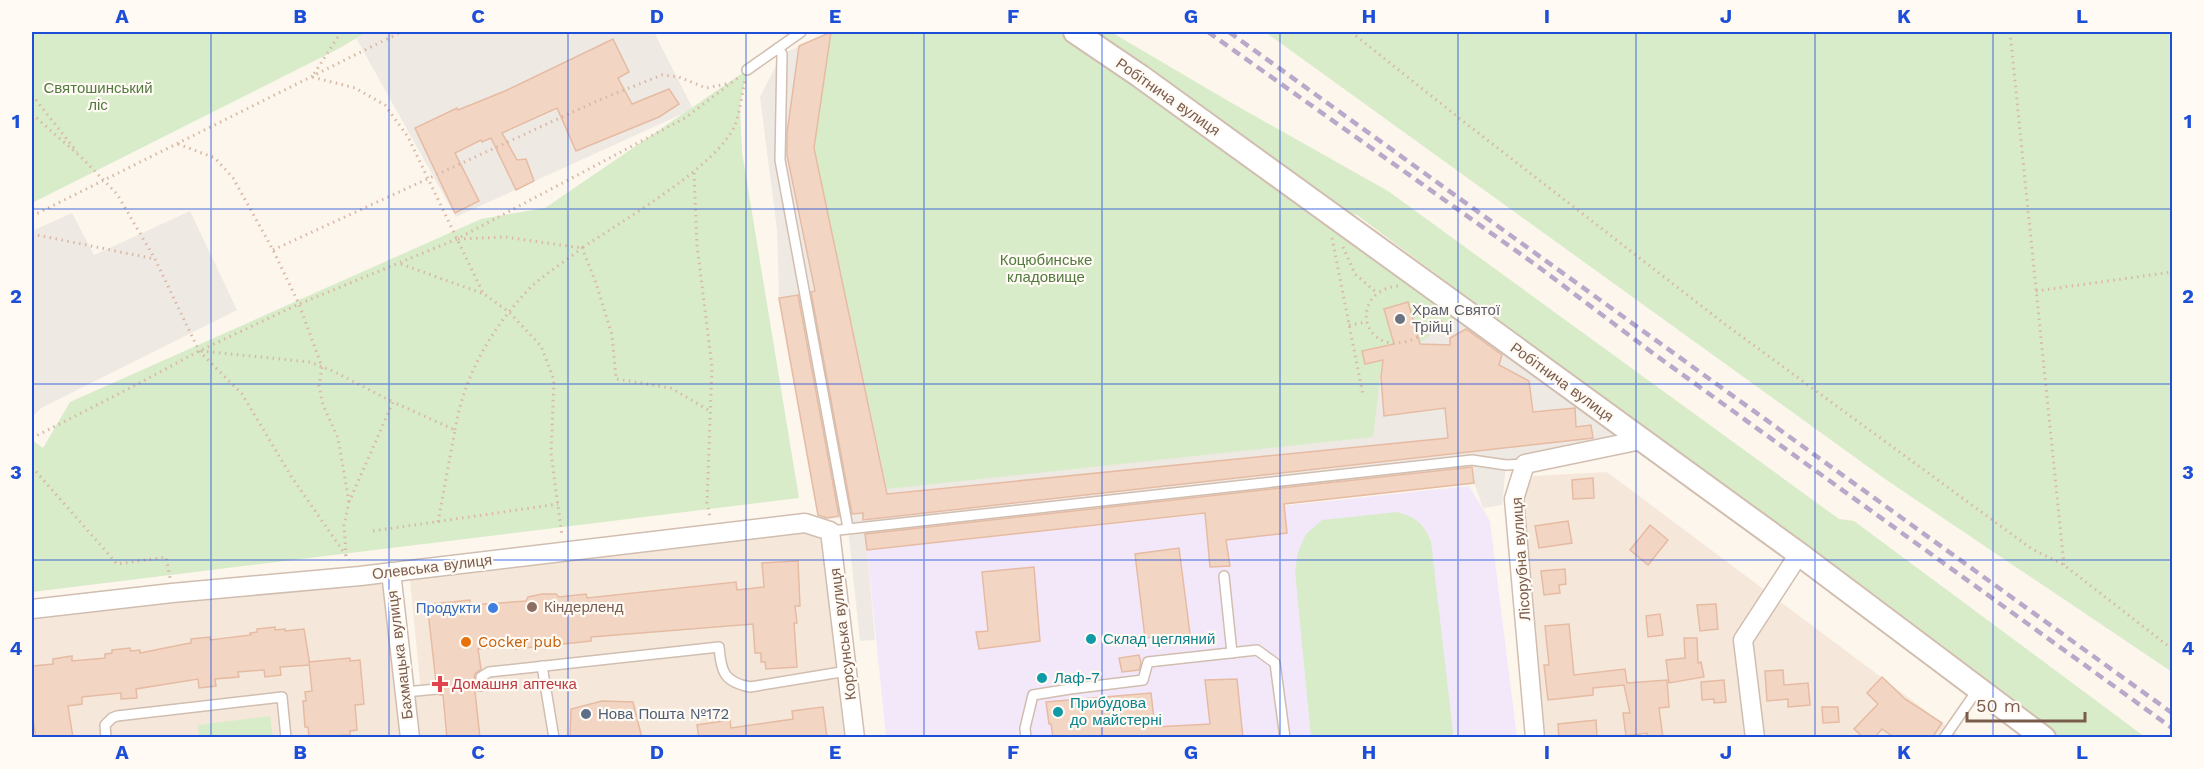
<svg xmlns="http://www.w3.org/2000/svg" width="2204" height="769" font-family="'Work Sans',sans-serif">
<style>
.residential{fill:#f5e8da}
.industrial{fill:#efe9e4}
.education{fill:#f3e8fa}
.green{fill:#d8ecc9}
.building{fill:#f3d5c3;stroke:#e6bba3;stroke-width:1.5}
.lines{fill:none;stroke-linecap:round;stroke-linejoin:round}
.service-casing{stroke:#d1beb0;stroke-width:12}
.minor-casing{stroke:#d1beb0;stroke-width:21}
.tertiary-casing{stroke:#d1beb0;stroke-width:26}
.path{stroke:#d9b8a5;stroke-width:3;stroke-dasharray:1.5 4.5;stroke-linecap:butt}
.service{stroke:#fff;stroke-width:9}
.minor{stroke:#fff;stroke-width:18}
.tertiary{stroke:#fff;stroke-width:22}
.rail{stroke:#b9a8c9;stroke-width:4.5;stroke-dasharray:9 6;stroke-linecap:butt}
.grid{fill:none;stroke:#1d4ed8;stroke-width:1.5;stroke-opacity:0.55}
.worship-dot{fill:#6b7280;stroke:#fffaf3;stroke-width:2}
.education-dot{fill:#8d6e63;stroke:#fffaf3;stroke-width:2}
.shop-dot{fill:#3f7fe0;stroke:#fffaf3;stroke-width:2}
.culture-dot{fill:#0f9aa8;stroke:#fffaf3;stroke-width:2}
.food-dot{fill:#e8710a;stroke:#fffaf3;stroke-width:2}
.health-dot{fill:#e0444e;stroke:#fffaf3;stroke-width:2}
.service-dot{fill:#5c6f8a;stroke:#fffaf3;stroke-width:2}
.labels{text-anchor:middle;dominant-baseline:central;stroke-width:4.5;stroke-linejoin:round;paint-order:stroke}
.park-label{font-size:15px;fill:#537a41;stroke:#fffaf3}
.street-label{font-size:15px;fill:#7a5c4d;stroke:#fffaf3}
.worship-label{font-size:15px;fill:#5b616d;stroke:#fffaf3;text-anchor:start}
.education-label{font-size:15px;fill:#785e54;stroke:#fffaf3;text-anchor:start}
.shop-label{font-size:15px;fill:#366cbe;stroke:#fffaf3;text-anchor:end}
.culture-label{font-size:15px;fill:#0d838f;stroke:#fffaf3;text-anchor:start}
.food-label{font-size:15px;fill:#c56008;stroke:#fffaf3;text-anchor:start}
.health-label{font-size:15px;fill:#be3a42;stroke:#fffaf3;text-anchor:start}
.service-label{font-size:15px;fill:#4e5e75;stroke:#fffaf3;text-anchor:start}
.neatline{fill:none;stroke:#1d4ed8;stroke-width:2}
.grid-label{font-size:20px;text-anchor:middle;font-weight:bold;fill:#1d4ed8}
</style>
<rect width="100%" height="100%" fill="#fdf6ec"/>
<!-- residential -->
<g class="residential">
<polygon points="1607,472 1961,737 1545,737 1522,502 1533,476"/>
<polygon points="803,529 824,536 844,737 32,737 32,616 378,575 390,587 402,694 421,692 410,580 419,571"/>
</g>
<!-- industrial -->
<g class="industrial">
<polygon points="368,32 654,32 693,109 456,217 356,38"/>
<polygon points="831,32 814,148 1383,353 1458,315 1620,437 1506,465 1502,505 1483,508 1474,483 867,550 875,640 860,641 848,528 845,518 818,520 779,298 777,230 760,97 782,54"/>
<polygon points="190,211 237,310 41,408 32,417 32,231 72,213 94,255"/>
</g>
<!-- education -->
<polygon class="education" points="1469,486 1490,521 1517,737 886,737 867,550"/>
<!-- green -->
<g class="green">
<polygon points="32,32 367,32 338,49 32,203"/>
<polygon points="831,32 1059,32 1135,83 1458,315 1418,344 1383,353 1373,437 887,489 814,148"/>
<polygon points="1082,32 1111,32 1230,102 1388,191 1839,519 1854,521 2145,737 2059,737 1495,325 1488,313 1357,215 1341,211"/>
<polygon points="1265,32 2172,32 2172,672 1885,479"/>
<polygon points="747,70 740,105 742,152 799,498 32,592 32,440 43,448 70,402 481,219 545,208"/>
<path d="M 1397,512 C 1417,518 1422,522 1431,541 L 1453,732 L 1452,737 L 1311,737 L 1295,571 L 1298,552 L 1306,534 L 1322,520 Z"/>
<polygon points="270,716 273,737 199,737 198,725"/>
</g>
<!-- building -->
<g class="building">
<polygon points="831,32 814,148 887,494 1448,438 1445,408 1384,416 1381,377 1383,360 1365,364 1362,351 1394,344 1384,309 1408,302 1420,344 1450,345 1450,338 1466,329 1502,355 1499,365 1529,381 1533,412 1575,408 1576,427 1591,425 1593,438 863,520 863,513 852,514 811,292 815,291 787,155 787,133 799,46"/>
<polygon points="613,39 629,72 618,78 632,104 669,89 679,104 659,117 576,151 557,108 502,133 517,160 526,159 534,181 516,190 491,138 482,142 481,140 455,153 479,201 455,213 415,128 457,108 458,110 505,91"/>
<polygon points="798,295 839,516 827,518 818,515 779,298"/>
<polygon points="1472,467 1474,483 1284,504 1287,533 1226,540 1230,566 1210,567 1205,513 867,550 865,534"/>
<polygon points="1593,478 1594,498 1573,499 1572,480"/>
<polygon points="1568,521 1572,543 1539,548 1535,526"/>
<polygon points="1650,525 1668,540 1648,565 1630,550"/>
<polygon points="1179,548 1190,634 1145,638 1135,554"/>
<polygon points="798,561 800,606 795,606 797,623 794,623 797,667 766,669 765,662 761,662 761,653 755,653 753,624 591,637 591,641 515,649 515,644 478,649 481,669 475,674 472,687 475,692 480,738 447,738 443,695 440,695 444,688 440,683 436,682 428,611 432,604 470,600 470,605 526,601 528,597 542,594 556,594 559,597 586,594 587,598 736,582 737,590 764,587 762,563"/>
<polygon points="1034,567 1040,641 979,649 976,632 988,631 982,572"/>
<polygon points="1565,569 1566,584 1559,585 1560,593 1544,595 1541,571"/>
<polygon points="1716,604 1718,629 1700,631 1697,605"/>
<polygon points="1660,614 1663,635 1648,637 1646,616"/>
<polygon points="1569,624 1574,675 1625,669 1627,683 1667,680 1669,707 1659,708 1663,738 1647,738 1647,733 1626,736 1623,713 1630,713 1624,685 1593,688 1593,695 1548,700 1544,665 1549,665 1545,626"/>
<polygon points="275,627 275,630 285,629 285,631 304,629 310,665 280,667 281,675 265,677 264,670 238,672 239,677 215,679 216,686 199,688 198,679 136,689 137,698 121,699 121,693 82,697 82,704 68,706 73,738 36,738 32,714 33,666 53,664 53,659 72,656 72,661 105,658 105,654 112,653 112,650 130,648 131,651 140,650 140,653 185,644 191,643 191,639 210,637 210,640 251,635 250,633 257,632 257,629"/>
<polygon points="1684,638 1697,638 1698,663 1701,662 1704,677 1669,683 1666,660 1685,658"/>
<polygon points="1139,655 1141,663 1139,670 1122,672 1119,658"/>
<polygon points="350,658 350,661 360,660 364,704 355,705 357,730 350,731 350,735 309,737 308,727 305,727 303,701 306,701 305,692 312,691 309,662"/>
<polygon points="1783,670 1784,685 1808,683 1810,705 1788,707 1788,699 1767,701 1765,671"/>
<polygon points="1882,677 1905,699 1942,723 1932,738 1895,738 1882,729 1874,738 1864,738 1854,729 1878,704 1867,693"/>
<polygon points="1237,679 1243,738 1053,738 1051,724 1049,724 1046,702 1151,693 1155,727 1210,724 1205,680"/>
<polygon points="1724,680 1726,702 1714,703 1714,699 1702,700 1701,682"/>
<polygon points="602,701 633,702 642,738 570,738 571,709"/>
<polygon points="823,707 827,738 699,738 697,725 730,720 731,728 793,719 792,711"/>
<polygon points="1822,707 1838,707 1839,722 1823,723"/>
<polygon points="1596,720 1597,738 1559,738 1558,724"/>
</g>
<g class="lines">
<defs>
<g id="service">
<polyline points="778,48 782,54 780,160 848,528"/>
<polyline points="747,70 801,32"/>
<polyline points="830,531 1472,460 1506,465 1525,464"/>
<polyline points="1224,576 1232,653"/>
<polyline points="542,666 554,738"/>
<path d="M 479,686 L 481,686 L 481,677 L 489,672 L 719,647 C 721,672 724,682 750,687 L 847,671"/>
<polyline points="405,692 437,689"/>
<polyline points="106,738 105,725 112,718 117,716 282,697 286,738"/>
<polyline points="1026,738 1025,728 1033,695 1070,689 1143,680 1148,662 1257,650 1275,663 1285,738"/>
<polyline points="1944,738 1978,689"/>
</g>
<g id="minor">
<polyline points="391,572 410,738"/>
<polyline points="32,609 172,593 360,576 805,523 830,531 855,738"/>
<polyline points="1535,738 1514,499 1525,464 1641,440"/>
<polyline points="1755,738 1743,640 1799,554"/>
</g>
<polyline id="tertiary" points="1075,32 1140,76 1447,298 1799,554 2044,738"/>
</defs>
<!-- service casing -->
<use href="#service" class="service-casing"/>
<!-- minor casing -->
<use href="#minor" class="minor-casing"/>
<!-- tertiary casing -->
<use href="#tertiary" class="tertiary-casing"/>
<!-- path -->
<g class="path">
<polyline points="341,32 312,77 355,88 385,105 408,137 483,293"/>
<polyline points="1351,32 1459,118 1726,325 2032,549 2064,565 2172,649"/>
<polyline points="2010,32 2064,565"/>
<polyline points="32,95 77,152"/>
<polyline points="32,114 82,158 117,194 155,259 199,351 242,394 291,476 349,560"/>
<polyline points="178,144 215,158 233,178 273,250 299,304 322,367 319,386 323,405 338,438 349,502"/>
<polyline points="694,173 697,245 712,367 707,503 710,517"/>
<polyline points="32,216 401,32"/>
<polyline points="32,234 155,259"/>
<polyline points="1332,238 1363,395"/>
<path d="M 458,239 L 505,237 L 582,248 C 620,222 718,166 735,125 C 740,111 742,95 745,80"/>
<polyline points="1343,247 1355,274 1377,293"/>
<polyline points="273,250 599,100 662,75 679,77 706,88 731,83"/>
<polyline points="401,264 484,294 509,312 541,346 554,380 551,453 562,536"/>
<path d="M 1398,286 C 1345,292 1363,364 1418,337 C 1428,332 1437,328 1445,319"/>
<polyline points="2036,291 2172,272"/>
<polyline points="1349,325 1367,322"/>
<polyline points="201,351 310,362 333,371 393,402"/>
<path d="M 455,430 C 464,375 492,327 531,287 C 546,273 566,261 582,248 L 596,283 L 612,335 L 616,379 L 671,388 L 710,411"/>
<polyline points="32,438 134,386 199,351 299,304 457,239 685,118 739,77"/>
<polyline points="32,467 117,564 166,557 170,578"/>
<polyline points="373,531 558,504"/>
<polyline points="346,556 344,525 349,502 393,402 455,430 438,522"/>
</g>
<!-- service -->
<use href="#service" class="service"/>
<!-- minor -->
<use href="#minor" class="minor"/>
<!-- tertiary -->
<use href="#tertiary" class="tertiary"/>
<!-- rail -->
<g class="rail">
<polyline points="1208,32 1536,265 1654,354 2172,728"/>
<polyline points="1229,32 2172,713"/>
</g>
</g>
<!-- grid -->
<path class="grid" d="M 211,32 L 211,738M 389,32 L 389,738M 568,32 L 568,738M 746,32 L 746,738M 924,32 L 924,738M 1102,32 L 1102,738M 1280,32 L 1280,738M 1458,32 L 1458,738M 1636,32 L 1636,738M 1815,32 L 1815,738M 1993,32 L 1993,738M 32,209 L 2172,209M 32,384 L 2172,384M 32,560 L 2172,560"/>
<!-- markers -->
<circle class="worship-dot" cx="1400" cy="319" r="6"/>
<circle class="education-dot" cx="532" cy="607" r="6"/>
<circle class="shop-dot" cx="493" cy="608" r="6"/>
<g class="culture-dot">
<circle cx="1091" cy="639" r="6"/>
<circle cx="1042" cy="678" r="6"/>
<circle cx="1058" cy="712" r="6"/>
</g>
<circle class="food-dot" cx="466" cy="642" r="6"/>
<path class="health-dot" d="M437 675h6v6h6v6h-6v6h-6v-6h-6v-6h6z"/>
<circle class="service-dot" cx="586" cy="714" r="6"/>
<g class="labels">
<!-- park labels -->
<g class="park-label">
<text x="98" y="88">Святошинський<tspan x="98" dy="17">ліс</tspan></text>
<text x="1046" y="260">Коцюбинське<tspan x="1046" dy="17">кладовище</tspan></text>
</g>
<!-- street labels -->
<g class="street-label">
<text transform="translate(1168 97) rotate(35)">Робітнича вулиця</text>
<text transform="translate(1562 382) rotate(36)">Робітнича вулиця</text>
<text transform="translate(1521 559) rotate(-94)">Лісорубна вулиця</text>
<text transform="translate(432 567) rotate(-7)">Олевська вулиця</text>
<text transform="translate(843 634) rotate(-97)">Корсунська вулиця</text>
<text transform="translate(400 655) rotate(-97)">Бахмацька вулиця</text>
</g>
<!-- worship labels -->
<g class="worship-label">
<text x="1412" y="310">Храм Святої<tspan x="1412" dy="17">Трійці</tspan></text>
</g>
<!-- education labels -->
<g class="education-label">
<text x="544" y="607">Кіндерленд</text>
</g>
<!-- shop labels -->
<g class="shop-label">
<text x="481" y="608">Продукти</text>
</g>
<!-- culture labels -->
<g class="culture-label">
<text x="1103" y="639">Склад цегляний</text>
<text x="1054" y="678">Лаф-7</text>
<text x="1070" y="703">Прибудова<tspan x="1070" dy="17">до майстерні</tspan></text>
</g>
<!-- food labels -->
<g class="food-label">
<text x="478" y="642">Cocker pub</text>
</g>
<!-- health labels -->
<g class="health-label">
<text x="452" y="684">Домашня аптечка</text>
</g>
<!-- service labels -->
<g class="service-label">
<text x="598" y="714">Нова Пошта №172</text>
</g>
</g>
<!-- border -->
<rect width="2204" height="769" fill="none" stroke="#fffaf3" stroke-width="66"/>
<!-- scale -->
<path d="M1967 712v9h118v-9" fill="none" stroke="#7a5c4d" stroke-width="3"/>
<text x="1976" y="712" font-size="18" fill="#7a5c4d" stroke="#fffaf3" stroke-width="4.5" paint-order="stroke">50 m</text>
<rect x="33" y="33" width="2138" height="703" class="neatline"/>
<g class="grid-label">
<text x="122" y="23">A</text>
<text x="300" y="23">B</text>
<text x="478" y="23">C</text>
<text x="657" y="23">D</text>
<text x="835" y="23">E</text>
<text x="1013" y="23">F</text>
<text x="1191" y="23">G</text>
<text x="1369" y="23">H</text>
<text x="1547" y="23">I</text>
<text x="1726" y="23">J</text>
<text x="1904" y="23">K</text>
<text x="2082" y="23">L</text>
<text x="16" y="128">1</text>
<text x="2188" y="128">1</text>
<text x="16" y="303">2</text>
<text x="2188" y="303">2</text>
<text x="16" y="479">3</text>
<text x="2188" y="479">3</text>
<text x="16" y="655">4</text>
<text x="2188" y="655">4</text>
<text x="122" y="759">A</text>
<text x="300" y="759">B</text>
<text x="478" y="759">C</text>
<text x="657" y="759">D</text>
<text x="835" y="759">E</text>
<text x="1013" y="759">F</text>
<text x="1191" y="759">G</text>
<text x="1369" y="759">H</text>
<text x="1547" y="759">I</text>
<text x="1726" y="759">J</text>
<text x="1904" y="759">K</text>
<text x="2082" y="759">L</text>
</g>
</svg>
